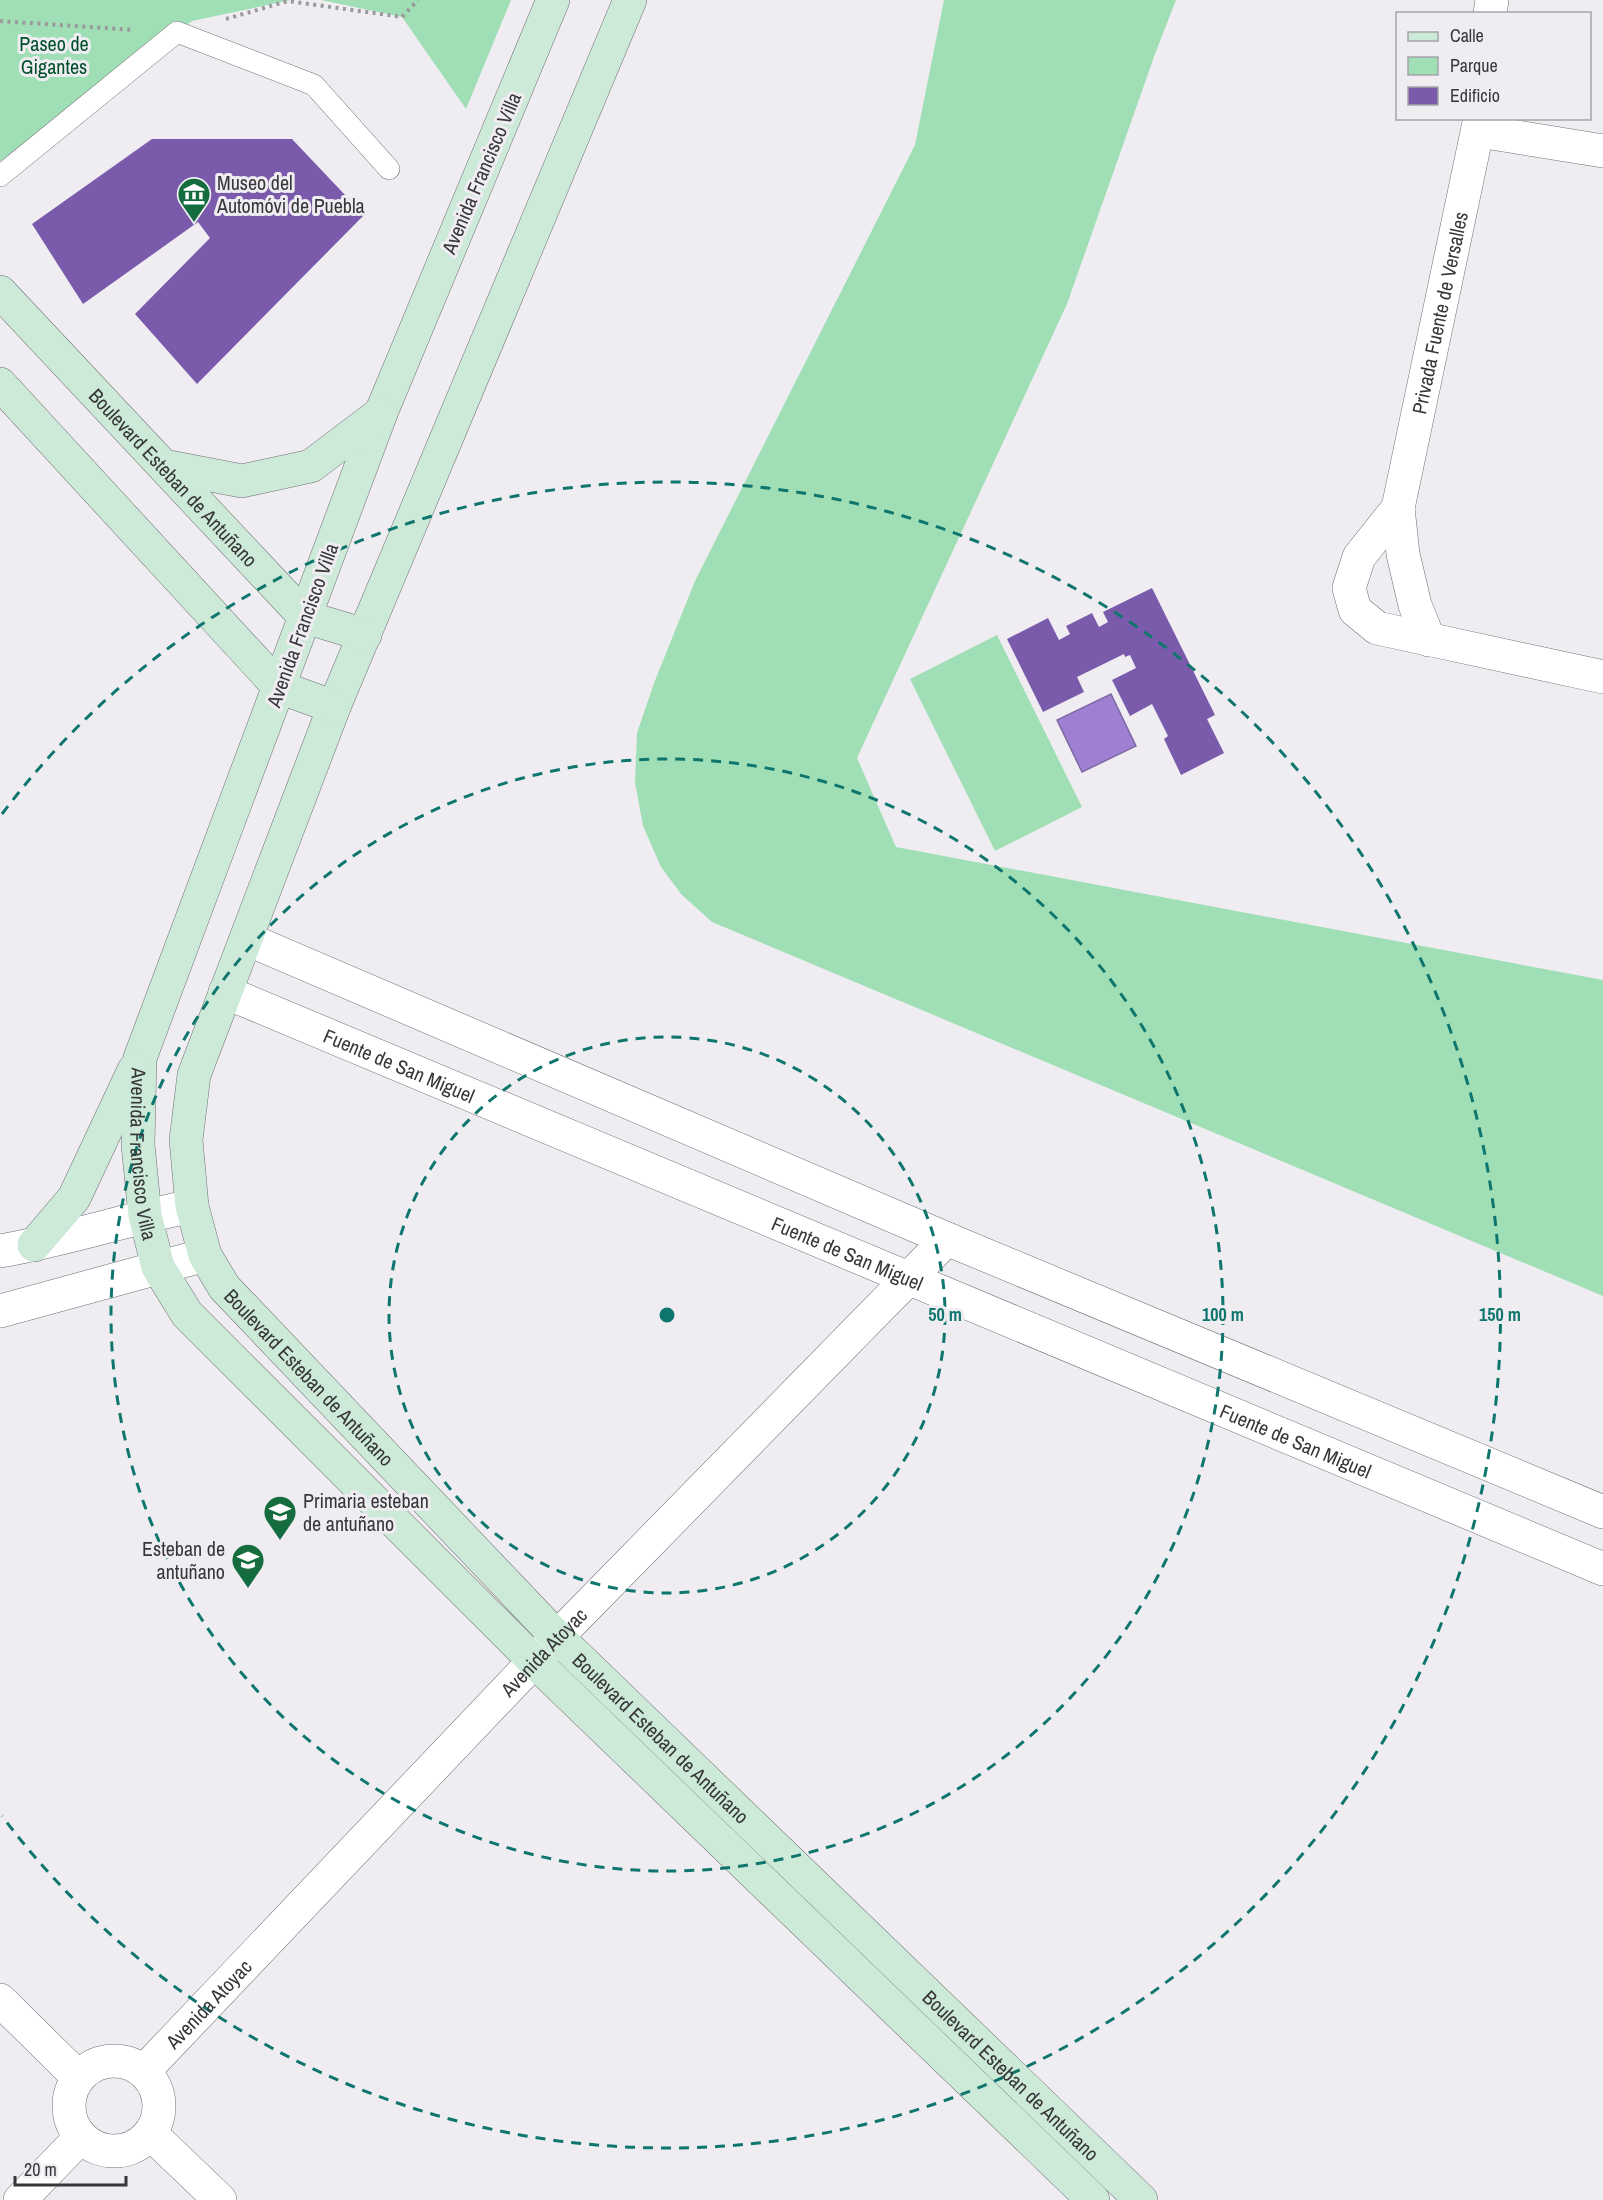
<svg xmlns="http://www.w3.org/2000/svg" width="1603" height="2200" font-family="'Archivo Narrow',sans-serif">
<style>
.green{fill:#a0dfb5}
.water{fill:#9e7fd2;stroke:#7f69a4;stroke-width:1.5}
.building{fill:#7a5aaa}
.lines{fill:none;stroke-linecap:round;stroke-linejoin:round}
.lane-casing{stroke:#706f73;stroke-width:22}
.street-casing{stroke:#706f73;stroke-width:34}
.secondary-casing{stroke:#706f73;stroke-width:34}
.path{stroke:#9a999c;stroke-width:4;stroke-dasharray:3 4.5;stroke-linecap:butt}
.lane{stroke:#fff;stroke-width:21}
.street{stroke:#fff;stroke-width:33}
.secondary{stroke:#cde9d8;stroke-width:33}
.ring{fill:none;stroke:#0f766e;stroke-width:3;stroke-dasharray:10 8}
.labels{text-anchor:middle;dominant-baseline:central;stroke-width:6;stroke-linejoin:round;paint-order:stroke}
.park-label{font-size:20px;fill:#004f2a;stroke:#efedf2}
.street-label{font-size:20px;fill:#373739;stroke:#efedf2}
.poi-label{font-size:20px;fill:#373739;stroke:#efedf2;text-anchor:start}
.centre{fill:#0f766e;stroke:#efedf2;stroke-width:3}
.ring-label{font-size:18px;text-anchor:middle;font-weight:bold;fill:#0f766e;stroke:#efedf2;stroke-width:6;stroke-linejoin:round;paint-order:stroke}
</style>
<rect width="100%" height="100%" fill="#efedf2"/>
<!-- green -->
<g class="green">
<polygon points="0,0 291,0 192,21 0,161"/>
<polygon points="321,0 511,0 466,109 402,17"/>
<polygon points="944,0 1176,0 1155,54 1067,304 857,758 896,847 1603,980 1603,1296 712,922 681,894 661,867 643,826 635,782 637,733 654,683 695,581 915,145"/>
<polygon points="997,635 1082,807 995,851 910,679"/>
</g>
<!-- water -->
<polygon class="water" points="1111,694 1136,746 1082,772 1057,720"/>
<!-- building -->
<g class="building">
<polygon points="152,139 292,139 364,215 197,384 135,314 210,238 198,222 83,304 32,224"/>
<polygon points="1152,588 1215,715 1207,719 1224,753 1181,775 1164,739 1168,736 1152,704 1130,716 1112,680 1136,668 1130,655 1125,657 1124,654 1077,677 1084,692 1043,712 1007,639 1048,618 1059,640 1070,634 1066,626 1092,613 1099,627 1108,622 1103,612"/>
</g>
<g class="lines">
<defs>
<polyline id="lane" points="0,176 177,32 314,85 389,169"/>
<g id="street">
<polyline points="1490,14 1492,0"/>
<polyline points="1479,131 1603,151"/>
<polyline points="1398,508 1359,557 1349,588 1355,610 1377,628 1603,677"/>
<path id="s1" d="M 1429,640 L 1415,605 L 1403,554 L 1398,508 L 1480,118"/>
<polyline points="247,939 947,1239 1603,1512"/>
<path id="s2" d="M 225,992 L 1603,1569"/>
<path d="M 0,1251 C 65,1240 127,1219 192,1206"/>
<polyline points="0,1311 205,1255"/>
<polyline points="0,2000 78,2077"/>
<circle cx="114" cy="2106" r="45"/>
<path id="s3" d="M 144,2071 L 557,1637 L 947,1239"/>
<polyline points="151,2134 220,2200"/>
<polyline points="20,2200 81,2137"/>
</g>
<g id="secondary">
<path id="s4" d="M 553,0 L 381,413 L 140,1058 L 138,1145 L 145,1215 L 158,1267 L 187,1314 L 535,1662 L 1093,2200"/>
<path id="s5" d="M 630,0 L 334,707 L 194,1075 L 186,1140 L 192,1206 L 205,1255 L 224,1287 L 557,1637 L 1141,2200"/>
<path id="s6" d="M 0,292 L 305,617 L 365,635"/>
<polyline points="0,384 279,687 334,707"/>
<polyline points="164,466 242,481 311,466 381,413"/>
<polyline points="34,1245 74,1198 134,1070"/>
</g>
</defs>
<!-- lane casing -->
<use href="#lane" class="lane-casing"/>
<!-- street casing -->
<use href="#street" class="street-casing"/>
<!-- secondary casing -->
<use href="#secondary" class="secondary-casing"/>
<!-- path -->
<g class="path">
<polyline points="226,19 288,1 402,17 418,0"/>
<polyline points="0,21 133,30"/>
</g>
<!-- lane -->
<use href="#lane" class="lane"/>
<!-- street -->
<use href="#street" class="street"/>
<!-- secondary -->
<use href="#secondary" class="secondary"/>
</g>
<!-- distance rings -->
<g class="ring">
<circle cx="667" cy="1315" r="278"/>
<circle cx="667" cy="1315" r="556"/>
<path d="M2 814A833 833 0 1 1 2 1816"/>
</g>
<!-- icons -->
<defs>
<symbol id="museum-pin" viewBox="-11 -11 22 30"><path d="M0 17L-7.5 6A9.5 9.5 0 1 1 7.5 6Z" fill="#146c3f" stroke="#efedf2"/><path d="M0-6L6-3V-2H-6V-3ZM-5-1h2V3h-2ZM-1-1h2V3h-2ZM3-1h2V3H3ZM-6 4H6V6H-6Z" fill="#fff"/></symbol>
<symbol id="school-pin" viewBox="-11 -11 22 30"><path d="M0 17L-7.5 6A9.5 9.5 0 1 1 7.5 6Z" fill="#146c3f" stroke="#efedf2"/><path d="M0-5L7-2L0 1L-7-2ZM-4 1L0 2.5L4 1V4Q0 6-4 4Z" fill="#fff"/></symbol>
</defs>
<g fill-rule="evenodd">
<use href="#museum-pin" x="175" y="175" width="38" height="52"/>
<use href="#school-pin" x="261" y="1493" width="38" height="52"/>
<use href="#school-pin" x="229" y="1541" width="38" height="52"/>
</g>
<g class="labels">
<!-- park labels -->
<g class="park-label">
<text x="54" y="43">Paseo de<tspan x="54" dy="23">Gigantes</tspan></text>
</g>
<!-- street labels -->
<g class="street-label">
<text transform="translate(481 173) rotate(-67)">Avenida Francisco Villa</text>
<text stroke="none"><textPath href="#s1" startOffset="336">Privada Fuente de Versalles</textPath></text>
<text stroke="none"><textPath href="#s6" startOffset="254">Boulevard Esteban de Antuñano</textPath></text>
<text transform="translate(302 625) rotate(-70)">Avenida Francisco Villa</text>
<text stroke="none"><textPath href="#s2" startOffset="189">Fuente de San Miguel</textPath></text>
<text stroke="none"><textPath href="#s4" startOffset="1232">Avenida Francisco Villa</textPath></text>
<text stroke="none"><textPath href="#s2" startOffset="675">Fuente de San Miguel</textPath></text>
<text stroke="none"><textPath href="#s5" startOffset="1504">Boulevard Esteban de Antuñano</textPath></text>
<text stroke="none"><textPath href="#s2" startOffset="1161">Fuente de San Miguel</textPath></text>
<text stroke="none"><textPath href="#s3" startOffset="579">Avenida Atoyac</textPath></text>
<text stroke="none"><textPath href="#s5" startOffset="2008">Boulevard Esteban de Antuñano</textPath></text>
<text stroke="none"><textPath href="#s3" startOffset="93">Avenida Atoyac</textPath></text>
<text stroke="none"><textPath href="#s5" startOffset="2494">Boulevard Esteban de Antuñano</textPath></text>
</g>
<!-- poi labels -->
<g class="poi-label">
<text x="217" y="182">Museo del<tspan x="217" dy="23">Automóvi de Puebla</tspan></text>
<text x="303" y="1500">Primaria esteban<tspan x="303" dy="23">de antuñano</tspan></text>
<text x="225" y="1548" text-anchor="end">Esteban de<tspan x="225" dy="23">antuñano</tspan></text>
</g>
</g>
<circle cx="667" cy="1315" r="9" class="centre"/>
<g class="ring-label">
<text x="945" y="1321">50 m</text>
<text x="1223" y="1321">100 m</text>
<text x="1500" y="1321">150 m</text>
</g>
<!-- legend -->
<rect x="1396" y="12" width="195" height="108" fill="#efedf2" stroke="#a5a4a8" stroke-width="1.5"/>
<rect x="1408" y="32" width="30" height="9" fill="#cde9d8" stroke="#a5a4a8" stroke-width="1.5"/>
<text x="1450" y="42" font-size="18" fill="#373739">Calle</text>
<rect x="1408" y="57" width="30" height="18" fill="#a0dfb5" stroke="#a5a4a8" stroke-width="1.5"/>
<text x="1450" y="72" font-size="18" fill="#373739">Parque</text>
<rect x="1408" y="87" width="30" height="18" fill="#7a5aaa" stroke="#a5a4a8" stroke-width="1.5"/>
<text x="1450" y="102" font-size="18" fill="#373739">Edificio</text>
<!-- scale -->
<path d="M15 2176v9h111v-9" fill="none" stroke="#373739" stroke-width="3"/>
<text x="24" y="2176" font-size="18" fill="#373739" stroke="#efedf2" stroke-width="4.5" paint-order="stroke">20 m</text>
</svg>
